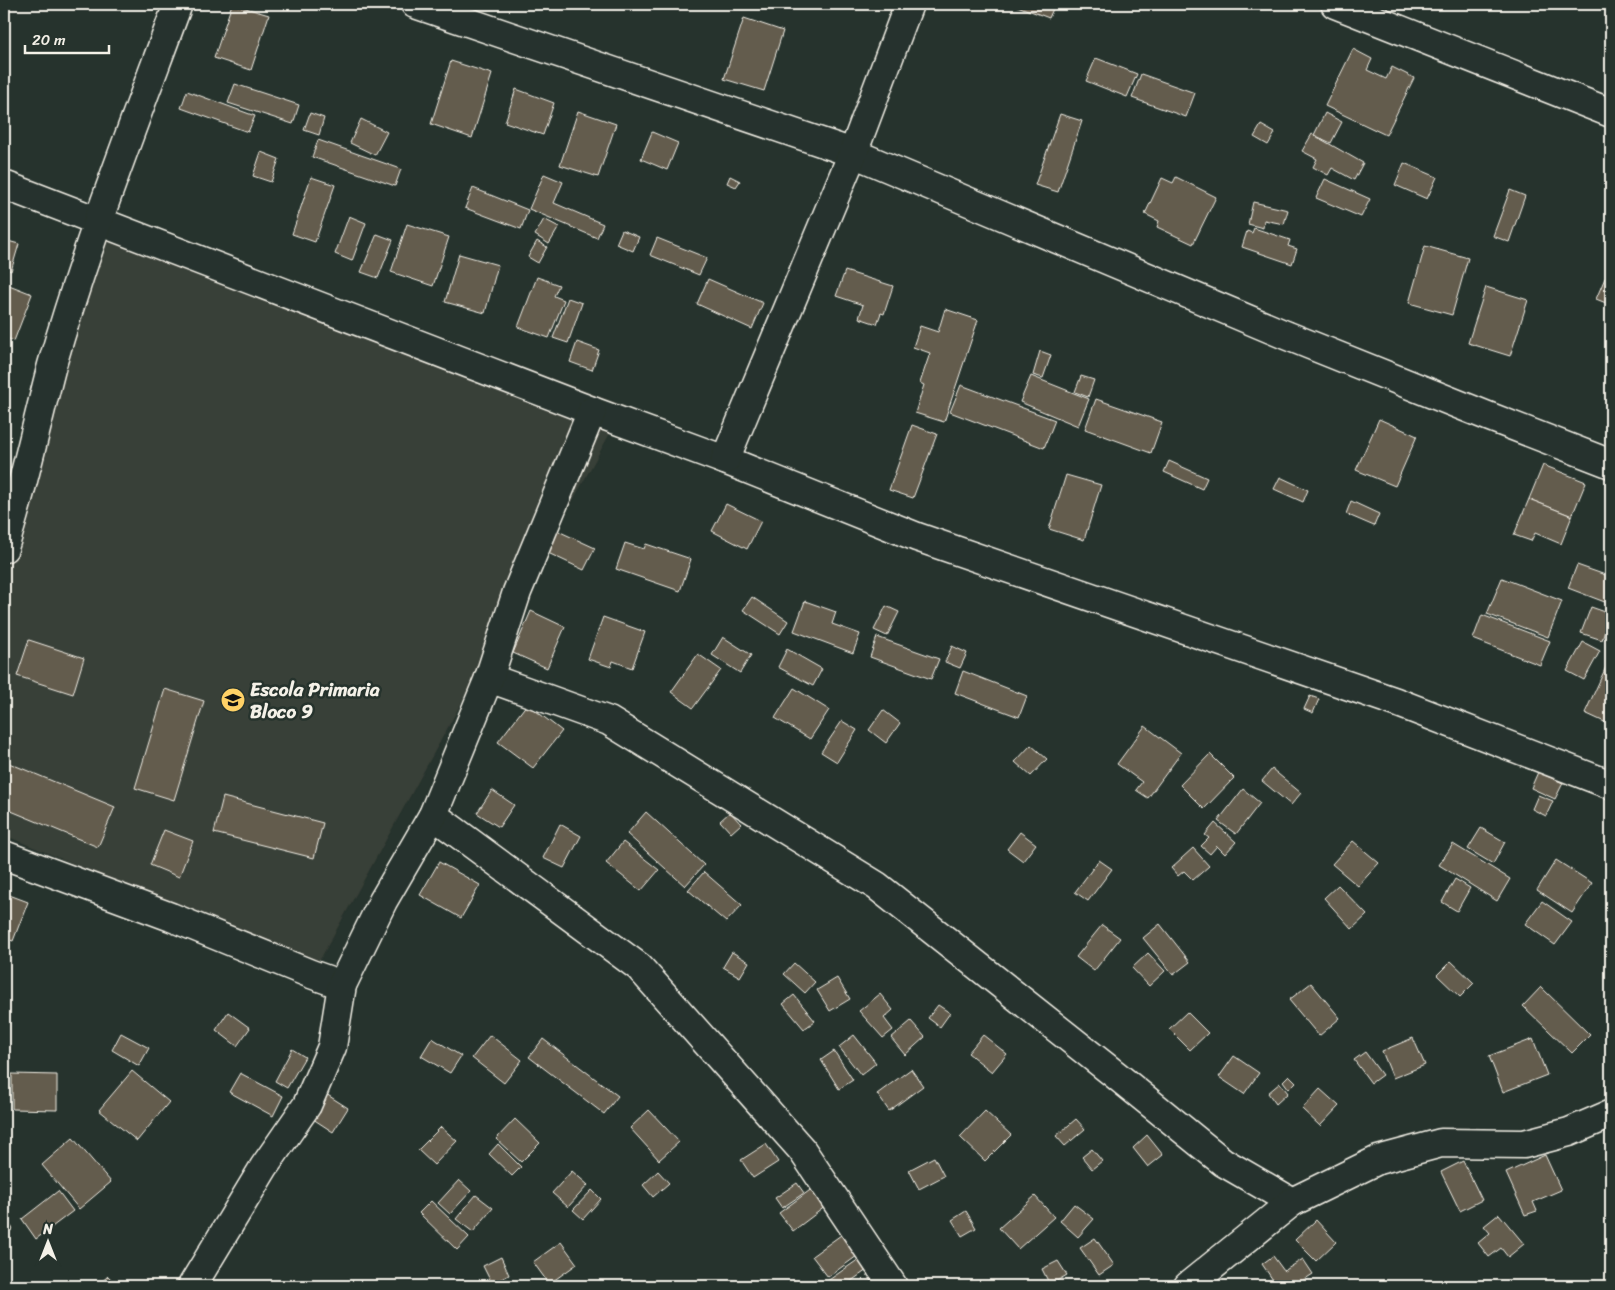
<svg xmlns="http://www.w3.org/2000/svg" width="1615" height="1290" font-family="Sriracha,sans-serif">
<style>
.built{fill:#393f37}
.building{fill:#645c4d;stroke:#f4f1e8}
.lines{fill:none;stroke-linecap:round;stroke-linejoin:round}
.street-casing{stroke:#f4f1e8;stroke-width:31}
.street{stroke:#26332d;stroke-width:28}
.labels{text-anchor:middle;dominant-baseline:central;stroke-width:5;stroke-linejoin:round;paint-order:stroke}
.poi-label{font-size:19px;font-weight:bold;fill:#f4f1e8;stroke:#26332d;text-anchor:start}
</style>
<rect width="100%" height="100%" fill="#26332d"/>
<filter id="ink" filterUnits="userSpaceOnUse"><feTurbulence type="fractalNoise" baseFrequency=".02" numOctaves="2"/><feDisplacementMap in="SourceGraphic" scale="10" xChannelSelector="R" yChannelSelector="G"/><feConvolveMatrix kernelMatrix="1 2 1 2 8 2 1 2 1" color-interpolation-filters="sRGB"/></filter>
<g filter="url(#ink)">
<!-- built -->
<polygon class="built" points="110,211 625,406 317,965 4,835 4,564"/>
<!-- building -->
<g class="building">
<polygon points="232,4 269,15 251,70 214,58"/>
<polygon points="1012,4 1055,4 1049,18"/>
<polygon points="744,18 783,31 764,91 724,79"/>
<polygon points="1353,49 1372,59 1367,70 1386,79 1392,67 1414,78 1386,135 1325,106"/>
<polygon points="1096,58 1137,74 1127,97 1086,81"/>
<polygon points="451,61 492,74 472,138 431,124"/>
<polygon points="1141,74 1195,93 1186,117 1132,98"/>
<polygon points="235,84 299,105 293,124 228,103"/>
<polygon points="516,89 554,103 543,135 505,122"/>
<polygon points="187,91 255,116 248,132 181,108"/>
<polygon points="578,111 616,124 598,177 560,165"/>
<polygon points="310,113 324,118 319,135 304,130"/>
<polygon points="1325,113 1342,122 1331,143 1314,135"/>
<polygon points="1060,114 1082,121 1058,192 1035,185"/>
<polygon points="361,119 387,132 375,155 350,143"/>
<polygon points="1261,125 1275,133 1268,145 1254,137"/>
<polygon points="652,132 678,143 667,170 641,159"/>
<polygon points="1312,134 1363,163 1354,180 1332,168 1328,175 1313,167 1317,159 1302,151"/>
<polygon points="318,140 401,169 395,186 312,157"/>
<polygon points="261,152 279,159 271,182 253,176"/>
<polygon points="1404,163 1437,177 1427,199 1395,185"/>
<polygon points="544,174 563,182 554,203 603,224 597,238 529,209"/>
<polygon points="730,176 740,181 736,187 727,183"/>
<polygon points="311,177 335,185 315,242 292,234"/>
<polygon points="1176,177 1216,197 1193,244 1157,227 1159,221 1145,214 1162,178 1173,183"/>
<polygon points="1325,179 1370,199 1361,217 1316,198"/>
<polygon points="473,188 528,210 521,229 465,208"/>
<polygon points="1510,190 1525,196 1509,242 1493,236"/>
<polygon points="1253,202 1288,210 1284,224 1264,220 1263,228 1248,224"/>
<polygon points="349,216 366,223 352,261 335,254"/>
<polygon points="544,219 559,227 549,244 535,235"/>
<polygon points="407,224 449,237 433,286 391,272"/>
<polygon points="1254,228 1290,240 1288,246 1297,249 1292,264 1242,247 1247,231 1252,233"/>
<polygon points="622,230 639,237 633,251 616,244"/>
<polygon points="377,234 393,240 378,278 361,272"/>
<polygon points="657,238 707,258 699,275 650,255"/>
<polygon points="4,240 19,244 11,271 4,268"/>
<polygon points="537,241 547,247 538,263 528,257"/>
<polygon points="1425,246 1468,258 1452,315 1409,303"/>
<polygon points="459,254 498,265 485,313 445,302"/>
<polygon points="845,271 893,286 884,314 881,313 877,324 859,318 863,305 836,296"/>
<polygon points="537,277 559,285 554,296 564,300 549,338 518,327"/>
<polygon points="1605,278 1611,280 1611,305 1596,299"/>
<polygon points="708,279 763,303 752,329 697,304"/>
<polygon points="4,283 32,294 14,341 4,337"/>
<polygon points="1486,287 1528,300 1510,356 1468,343"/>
<polygon points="568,298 582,303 568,343 553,338"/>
<polygon points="945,309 978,320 944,422 915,413 924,385 920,383 930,353 913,347 920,326 938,332"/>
<polygon points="577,342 599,350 592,370 570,362"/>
<polygon points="1040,351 1051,355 1043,378 1033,375"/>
<polygon points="1031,376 1089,399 1078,426 1020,402"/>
<polygon points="1081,376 1094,380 1088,397 1075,392"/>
<polygon points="961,385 1055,420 1044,448 950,412"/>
<polygon points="1096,399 1162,422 1151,453 1085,429"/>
<polygon points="1379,419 1417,436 1395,486 1356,470"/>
<polygon points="912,425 937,434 913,498 889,490"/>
<polygon points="1169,461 1207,478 1202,489 1164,472"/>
<polygon points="1543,465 1586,482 1572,516 1529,499"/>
<polygon points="1066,475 1101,485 1084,540 1049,529"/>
<polygon points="1280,477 1308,490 1303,502 1274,489"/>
<polygon points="1529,499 1572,516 1561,544 1535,533 1531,541 1514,535"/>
<polygon points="1351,501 1379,514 1374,526 1346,514"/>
<polygon points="726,504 761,521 747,549 712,531"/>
<polygon points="558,531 595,548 584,570 548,553"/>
<polygon points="625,543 644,549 646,544 691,559 680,591 616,569"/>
<polygon points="1577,565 1611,577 1610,604 1568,588"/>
<polygon points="1502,578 1562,601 1548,637 1487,614"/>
<polygon points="752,597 788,621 780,634 743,610"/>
<polygon points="805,601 836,612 832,624 860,634 853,653 794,631"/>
<polygon points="886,606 899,612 887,636 874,630"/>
<polygon points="1591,607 1611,614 1602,640 1581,633"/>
<polygon points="531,611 565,627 547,668 513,653"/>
<polygon points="1482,615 1550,641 1540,665 1473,639"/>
<polygon points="603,617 645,632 632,668 613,661 611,667 588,659"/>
<polygon points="723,637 751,655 740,673 712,655"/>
<polygon points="877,637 939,659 931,679 870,657"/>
<polygon points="29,640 84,658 73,694 17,676"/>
<polygon points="1583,642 1600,651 1584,680 1567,671"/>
<polygon points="952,646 967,653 960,668 945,662"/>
<polygon points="787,649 822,669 813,686 778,667"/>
<polygon points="698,654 721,670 693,708 671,692"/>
<polygon points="1606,667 1611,669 1611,725 1585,713"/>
<polygon points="963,671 1027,696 1019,717 955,693"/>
<polygon points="794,688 829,710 810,739 775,718"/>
<polygon points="165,689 204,701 174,800 135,788"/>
<polygon points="1310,696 1319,699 1313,713 1304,709"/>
<polygon points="527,704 562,731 533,768 498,742"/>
<polygon points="883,710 900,723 886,743 869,730"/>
<polygon points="842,721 857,730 837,762 821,752"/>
<polygon points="1145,726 1181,753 1148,798 1136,790 1142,782 1117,764"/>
<polygon points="1031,745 1047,759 1031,776 1015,762"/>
<polygon points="1210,754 1234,778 1204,809 1180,785"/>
<polygon points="4,761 115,807 98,847 4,808"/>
<polygon points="1272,769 1301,793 1291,805 1262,781"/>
<polygon points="1538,772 1563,783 1555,799 1531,788"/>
<polygon points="1243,789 1260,803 1236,834 1218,821"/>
<polygon points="492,790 514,805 499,827 477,813"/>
<polygon points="1538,795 1553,801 1546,816 1532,809"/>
<polygon points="223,797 323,823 314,858 214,833"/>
<polygon points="646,812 704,865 685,886 627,834"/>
<polygon points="730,812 741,824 731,833 720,821"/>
<polygon points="1215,823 1236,842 1225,854 1217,846 1210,854 1201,846 1209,838 1205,835"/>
<polygon points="560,824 581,836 564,868 543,858"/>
<polygon points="1481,828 1505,842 1493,864 1468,849"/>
<polygon points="164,830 193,841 179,877 150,865"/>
<polygon points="1020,832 1036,844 1023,861 1007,849"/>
<polygon points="1353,841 1379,863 1358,886 1332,864"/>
<polygon points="623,842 659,870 641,891 606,863"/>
<polygon points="1453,844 1510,879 1497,901 1439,865"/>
<polygon points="1193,848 1209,866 1193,880 1184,871 1178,876 1171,868"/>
<polygon points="1099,860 1112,869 1088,901 1075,892"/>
<polygon points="1556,860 1592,883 1572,913 1537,890"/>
<polygon points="439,862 480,885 461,918 420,895"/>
<polygon points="704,872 742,905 726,922 688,890"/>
<polygon points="1455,879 1470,888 1457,911 1442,902"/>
<polygon points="1338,885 1367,915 1352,929 1324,898"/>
<polygon points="4,893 28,902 13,941 4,938"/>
<polygon points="1542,901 1572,922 1555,945 1525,924"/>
<polygon points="1160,924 1190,962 1173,975 1143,938"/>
<polygon points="1102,925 1120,938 1094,971 1076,957"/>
<polygon points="732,952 749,962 740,977 723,967"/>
<polygon points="1148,953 1165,971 1149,986 1132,968"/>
<polygon points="1451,961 1474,983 1460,997 1437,975"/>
<polygon points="794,963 815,982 805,993 784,974"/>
<polygon points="837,978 850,999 830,1011 817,990"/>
<polygon points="1311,983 1340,1018 1319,1036 1289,1000"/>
<polygon points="1541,987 1590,1035 1572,1053 1523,1006"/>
<polygon points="880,994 893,1010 884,1018 893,1030 883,1038 859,1011"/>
<polygon points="794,995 815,1021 804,1029 783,1004"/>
<polygon points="938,1005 950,1013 940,1027 928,1018"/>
<polygon points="228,1012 250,1028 237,1046 216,1030"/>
<polygon points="1187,1012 1208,1033 1190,1050 1169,1029"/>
<polygon points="911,1021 925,1037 905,1055 891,1038"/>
<polygon points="121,1033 149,1048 139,1066 112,1050"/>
<polygon points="490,1035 522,1060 504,1083 472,1058"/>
<polygon points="854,1035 876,1063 861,1075 839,1047"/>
<polygon points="983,1035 1007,1054 992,1072 968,1053"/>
<polygon points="432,1038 461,1056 450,1073 421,1056"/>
<polygon points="1413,1038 1425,1065 1393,1078 1382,1051"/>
<polygon points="543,1039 618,1096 604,1114 529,1057"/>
<polygon points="1533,1039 1547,1075 1503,1092 1489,1056"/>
<polygon points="292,1049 305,1057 287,1088 275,1081"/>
<polygon points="834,1051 853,1080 839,1089 821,1060"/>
<polygon points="1365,1052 1382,1075 1371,1083 1354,1060"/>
<polygon points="1234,1056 1259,1073 1244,1094 1219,1077"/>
<polygon points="911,1069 923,1086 889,1111 877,1094"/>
<polygon points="132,1071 169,1102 137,1141 99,1110"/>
<polygon points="240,1073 283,1096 273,1116 229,1092"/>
<polygon points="12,1074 57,1075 57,1110 12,1109"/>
<polygon points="1289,1075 1296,1082 1289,1089 1283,1081"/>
<polygon points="1280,1083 1288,1093 1276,1104 1268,1093"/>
<polygon points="1320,1089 1339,1106 1320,1126 1302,1109"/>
<polygon points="326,1094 348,1108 333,1132 310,1117"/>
<polygon points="649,1110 679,1142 659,1160 630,1128"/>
<polygon points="985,1111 1011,1135 985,1161 960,1137"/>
<polygon points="515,1119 540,1143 521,1162 496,1139"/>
<polygon points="1076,1119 1085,1129 1065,1146 1056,1136"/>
<polygon points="441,1127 457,1141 434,1165 418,1150"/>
<polygon points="1147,1135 1163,1155 1148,1167 1133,1148"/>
<polygon points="73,1138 111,1182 79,1209 42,1165"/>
<polygon points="498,1144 521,1167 512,1176 489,1154"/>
<polygon points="766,1144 778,1162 753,1178 741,1160"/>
<polygon points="1092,1149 1102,1161 1092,1169 1082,1157"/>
<polygon points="1545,1155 1561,1190 1533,1202 1537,1211 1525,1215 1506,1173"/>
<polygon points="934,1157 944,1176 919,1189 909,1170"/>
<polygon points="1463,1161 1482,1200 1460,1211 1441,1172"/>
<polygon points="572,1171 588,1185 568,1207 552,1193"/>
<polygon points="658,1171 669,1183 653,1197 643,1185"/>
<polygon points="459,1180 471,1191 450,1214 438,1203"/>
<polygon points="797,1183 804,1193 782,1208 775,1198"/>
<polygon points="813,1188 826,1206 793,1231 779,1213"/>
<polygon points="592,1190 601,1199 583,1219 573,1210"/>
<polygon points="58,1191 73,1211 36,1239 22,1219"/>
<polygon points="476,1195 493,1208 473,1232 456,1219"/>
<polygon points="1035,1196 1054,1217 1018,1249 999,1228"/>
<polygon points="431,1201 469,1237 457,1250 419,1213"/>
<polygon points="1074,1204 1094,1219 1078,1237 1060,1221"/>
<polygon points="966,1211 976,1228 962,1236 952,1220"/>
<polygon points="1499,1214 1524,1244 1508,1257 1501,1248 1489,1257 1478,1243 1490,1233 1484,1226"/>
<polygon points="4,1217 13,1229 4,1236"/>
<polygon points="1316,1220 1336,1242 1316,1261 1295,1240"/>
<polygon points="841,1235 857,1256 828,1277 812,1256"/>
<polygon points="1095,1238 1114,1265 1099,1275 1080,1248"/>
<polygon points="561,1242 577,1264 549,1284 533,1262"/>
<polygon points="1273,1256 1284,1271 1303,1259 1313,1274 1294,1286 1277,1286 1262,1264"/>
<polygon points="501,1257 509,1275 492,1284 483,1266"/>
<polygon points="859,1259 867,1270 844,1286 829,1286 826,1282"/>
<polygon points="1058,1261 1067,1275 1050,1285 1042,1269"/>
<polygon points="108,1276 118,1286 97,1286"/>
</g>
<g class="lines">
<defs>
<g id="street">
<polyline points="415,4 853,153 1283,334 1490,417 1611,464"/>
<polyline points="1335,4 1611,113"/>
<polyline points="4,185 592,411 725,460 917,537 1396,702 1611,785"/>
<polyline points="725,460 853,153 909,4"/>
<path d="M 4,548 C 23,488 36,426 52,365 C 87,243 134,123 178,4"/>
<polyline points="489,678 609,721 877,886 1117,1076 1223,1162 1292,1202"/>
<polyline points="433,815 639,967 802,1150 893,1286"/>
<polyline points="4,855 171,917 311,974 342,985"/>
<polyline points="192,1286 264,1167 307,1105 332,1047 342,985 383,901 433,815 489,678 517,592 592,411"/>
<polyline points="1188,1286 1292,1202 1378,1160 1441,1143 1524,1144 1569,1132 1611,1114"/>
</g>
</defs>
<!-- street casing -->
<use href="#street" class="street-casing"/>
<!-- street -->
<use href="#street" class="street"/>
</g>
</g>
<!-- icons -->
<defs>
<symbol id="school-disc" viewBox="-11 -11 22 22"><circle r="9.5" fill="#ffd166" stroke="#26332d"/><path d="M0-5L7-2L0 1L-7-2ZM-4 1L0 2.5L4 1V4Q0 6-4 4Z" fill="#111"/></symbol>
</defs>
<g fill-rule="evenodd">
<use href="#school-disc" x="219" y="686" width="28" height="28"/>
</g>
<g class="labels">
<!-- poi labels -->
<g class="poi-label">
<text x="250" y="689">Escola Primaria<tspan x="250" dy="22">Bloco 9</tspan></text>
</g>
</g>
<!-- margin -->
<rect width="1615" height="1290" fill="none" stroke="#26332d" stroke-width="20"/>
<rect x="10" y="10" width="1595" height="1270" fill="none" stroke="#f4f1e8" stroke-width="2" filter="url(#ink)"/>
<!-- north arrow -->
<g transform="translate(48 1242)" stroke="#26332d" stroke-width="4" paint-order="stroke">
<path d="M0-4L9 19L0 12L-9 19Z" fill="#f4f1e8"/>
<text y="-8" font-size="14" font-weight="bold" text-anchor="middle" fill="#f4f1e8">N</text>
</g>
<!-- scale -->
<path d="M25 45v8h84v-8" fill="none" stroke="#f4f1e8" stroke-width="2.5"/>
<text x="32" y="45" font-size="15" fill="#f4f1e8" stroke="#26332d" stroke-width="4" paint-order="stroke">20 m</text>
</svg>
